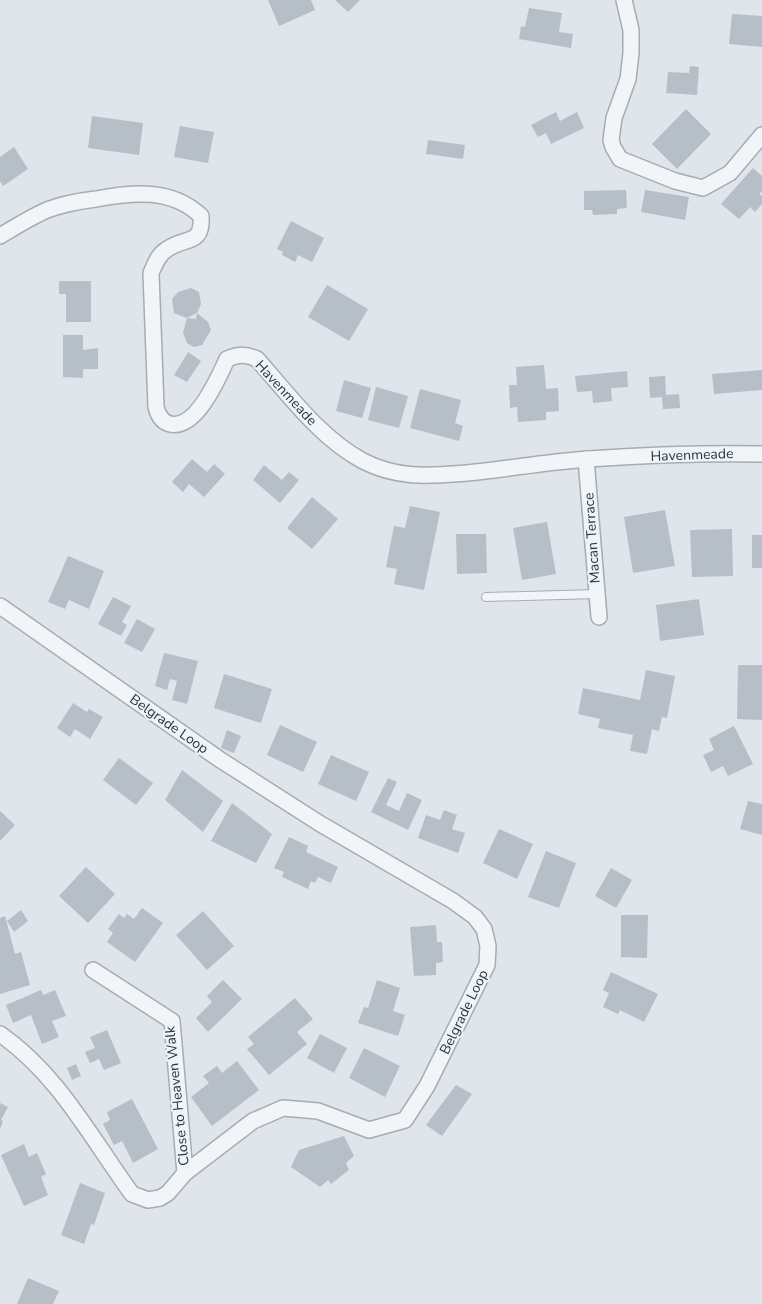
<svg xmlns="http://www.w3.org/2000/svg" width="762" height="1304" font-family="'Nunito Sans',sans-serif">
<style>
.building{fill:#b6bfc7}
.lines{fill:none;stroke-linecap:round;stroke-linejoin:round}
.lane-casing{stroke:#a4adb4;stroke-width:10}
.street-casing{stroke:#a4adb4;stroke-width:18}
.lane{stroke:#f2f5f8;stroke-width:8}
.street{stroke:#f2f5f8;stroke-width:15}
.labels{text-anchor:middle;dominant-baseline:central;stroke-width:4;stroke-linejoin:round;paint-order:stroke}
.street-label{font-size:14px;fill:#263542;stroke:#eff4f7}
</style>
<rect width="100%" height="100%" fill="#dfe5ea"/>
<!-- building -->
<g class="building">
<polygon points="268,0 311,0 315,10 279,26"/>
<polygon points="335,0 360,0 348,12"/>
<polygon points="529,8 562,13 559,32 573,34 571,48 519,39 521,26 525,27"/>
<polygon points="732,14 762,16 762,47 729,44"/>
<polygon points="690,66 699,67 697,95 666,93 668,72 689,73"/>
<polygon points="686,109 711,134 677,169 652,144"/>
<polygon points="556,112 560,121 577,112 584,128 551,144 546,133 538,137 531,125"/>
<polygon points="92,116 143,123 139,155 88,148"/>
<polygon points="180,126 214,132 208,163 174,157"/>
<polygon points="428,140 465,145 463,159 426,154"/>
<polygon points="14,147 28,169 3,186 0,181 0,157"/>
<polygon points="753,168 762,176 762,191 759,194 762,196 762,204 755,212 750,207 739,219 721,204"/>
<polygon points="626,190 627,208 617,209 617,214 593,215 592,210 584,210 584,191"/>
<polygon points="645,190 689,197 685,220 641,212"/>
<polygon points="291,221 324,238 312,262 298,255 295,262 282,255 283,252 277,249"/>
<polygon points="59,281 91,281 91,322 66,322 66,294 59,294"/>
<polygon points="327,285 368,309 349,341 308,317"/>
<polygon points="191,288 199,292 201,304 197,313 187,318 174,313 172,299 178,292"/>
<polygon points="197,313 208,322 211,330 202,345 194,347 187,343 183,333 187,318 196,319"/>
<polygon points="63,335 83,335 83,350 98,348 98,369 83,369 83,378 63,377"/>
<polygon points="188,352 201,361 187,382 174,375"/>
<polygon points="544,365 546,389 558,388 559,411 546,412 546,420 518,422 517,407 510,408 509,385 517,385 516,367"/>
<polygon points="762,370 762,390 714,394 712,374"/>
<polygon points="627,371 628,387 611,388 612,401 593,403 592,391 577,392 575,376"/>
<polygon points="665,376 666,395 679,394 680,408 663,409 662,397 650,398 649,377"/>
<polygon points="344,380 371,388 362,418 336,411"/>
<polygon points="376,387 408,396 399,428 368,420"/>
<polygon points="420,389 461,400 455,423 463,426 459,441 410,428"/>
<polygon points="192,459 207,472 214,464 225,474 204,497 189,484 183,492 172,482"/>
<polygon points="264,465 282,480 289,472 299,480 280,503 253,480"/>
<polygon points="312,497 338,519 312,549 287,528"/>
<polygon points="410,506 440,512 424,590 394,584 397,569 386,567 394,526 405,528"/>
<polygon points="665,510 675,566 633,573 624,517"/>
<polygon points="547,522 556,574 522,580 513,528"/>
<polygon points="732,529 733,576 692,577 690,530"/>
<polygon points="456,534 486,534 487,573 457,574"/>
<rect x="752" y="535" width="10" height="33"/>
<polygon points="68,556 104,571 89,609 69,600 65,609 48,602"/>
<polygon points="113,597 131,606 122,622 127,625 121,636 98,624"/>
<polygon points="699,599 704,635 660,641 656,605"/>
<polygon points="137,619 155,629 142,652 124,643"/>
<polygon points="164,653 198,661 187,704 172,700 177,681 170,679 167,690 155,686"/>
<polygon points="738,665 762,665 762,720 737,719"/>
<polygon points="646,670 675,676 667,718 662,717 659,731 652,729 647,754 630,751 633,735 598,728 600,719 578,714 583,688 640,700"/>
<polygon points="224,674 272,689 261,723 214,708"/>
<polygon points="73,703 87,712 89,709 103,717 90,739 75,729 70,737 57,728"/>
<polygon points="280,725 317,742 303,772 267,755"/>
<polygon points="734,726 753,764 728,776 723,766 711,772 703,755 714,750 709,739"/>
<polygon points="227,730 241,736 234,753 221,748"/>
<polygon points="331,755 369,772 356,801 318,784"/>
<polygon points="119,758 153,783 136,805 103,780"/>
<polygon points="182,770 223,801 203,832 165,800"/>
<polygon points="388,778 397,782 386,805 399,811 407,793 422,800 408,830 371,812"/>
<polygon points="748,801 762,804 762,835 740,829"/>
<polygon points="232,803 272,834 256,863 211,841"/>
<polygon points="444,810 457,815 452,829 465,833 458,853 418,838 426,815 440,820"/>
<polygon points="0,811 15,825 0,841"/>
<polygon points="499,829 533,844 517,879 483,863"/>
<polygon points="289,837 308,846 306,852 338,867 331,883 318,877 315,883 311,881 308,889 282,877 284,872 274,868"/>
<polygon points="546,851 576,863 559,908 528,897"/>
<polygon points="86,867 115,894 88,923 59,896"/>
<polygon points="611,868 632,880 616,908 595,896"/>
<polygon points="142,908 163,923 135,962 107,942 113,933 108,929 119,914 124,918 127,914 134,919"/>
<polygon points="21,910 28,921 14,932 7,921"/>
<polygon points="203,911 234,946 207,970 176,935"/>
<polygon points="621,915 648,915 647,958 621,957"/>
<polygon points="5,916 15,954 21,952 30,985 0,994 0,918"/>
<polygon points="436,925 437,942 442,942 443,962 436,963 436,975 414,976 410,927"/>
<polygon points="611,972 658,994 644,1022 620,1010 618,1014 603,1007 609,993 603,990"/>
<polygon points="223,980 242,999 208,1032 196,1018 212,1002 207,996"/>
<polygon points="377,980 400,988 393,1011 405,1015 398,1036 358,1023 364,1007 368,1008"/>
<polygon points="41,990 43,995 55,990 66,1016 52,1021 59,1037 42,1044 31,1015 13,1023 6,1005"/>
<polygon points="295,998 313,1019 297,1032 307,1044 269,1075 247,1049 254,1044 248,1037"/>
<polygon points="107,1030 121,1063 104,1070 99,1059 90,1063 85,1052 95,1048 90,1037"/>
<polygon points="320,1034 347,1048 334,1073 307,1058"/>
<polygon points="364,1048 400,1066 385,1097 349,1078"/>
<polygon points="237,1061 259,1090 212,1126 191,1097 209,1083 203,1076 217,1066 222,1073"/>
<polygon points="76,1064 81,1076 72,1080 67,1068"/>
<polygon points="456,1085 472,1094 442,1136 426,1125"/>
<polygon points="132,1099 158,1149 133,1163 122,1141 114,1145 103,1124 110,1120 107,1112"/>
<polygon points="0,1103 8,1107 1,1120 3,1121 0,1129"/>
<polygon points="344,1136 354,1156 346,1163 349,1170 331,1184 328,1180 320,1187 291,1167 299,1150"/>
<polygon points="24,1144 29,1157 37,1153 46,1174 41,1177 48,1195 24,1206 1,1155"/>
<polygon points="80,1183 105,1193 94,1225 91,1224 84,1244 61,1235"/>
<polygon points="28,1278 59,1291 53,1304 17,1304"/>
</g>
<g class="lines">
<defs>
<polyline id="lane" points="486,597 596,594"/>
<g id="street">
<polyline points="624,0 631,30 631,53 628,79 614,118 611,140 613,147 620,159 675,181 703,188 730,173 762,135"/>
<path d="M 0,236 C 15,227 31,217 47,210 C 63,204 79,201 96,199 C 132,192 172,188 201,216 C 203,247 184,236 166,250 C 158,255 155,264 151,273 L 156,407 C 158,415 162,422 170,424 C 196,430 218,379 227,359 C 239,354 246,354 257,359 C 289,395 320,438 363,461 C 398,479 429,476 467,473 C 507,469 547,462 588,459 C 645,455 704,453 762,454"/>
<polyline points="586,459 599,617"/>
<path d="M 0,606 L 219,759 L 319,823 L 453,901 L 475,917 L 484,929 L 488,946 L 487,965 L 427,1086 L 405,1120 L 369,1130 L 318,1111 L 283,1108 L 253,1121 L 185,1173 L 168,1193 L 160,1198 L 148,1200 L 132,1194 C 91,1138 58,1074 0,1034"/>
<polyline points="93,970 172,1021 185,1173"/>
</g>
</defs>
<!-- lane casing -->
<use href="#lane" class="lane-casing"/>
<!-- street casing -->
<use href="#street" class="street-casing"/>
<!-- lane -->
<use href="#lane" class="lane"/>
<!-- street -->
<use href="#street" class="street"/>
</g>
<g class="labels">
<!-- street labels -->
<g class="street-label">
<text transform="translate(286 393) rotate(47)">Havenmeade</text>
<text transform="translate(692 455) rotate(-2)">Havenmeade</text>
<text transform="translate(592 538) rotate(-94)">Macan Terrace</text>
<text transform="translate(169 724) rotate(35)">Belgrade Loop</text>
<text transform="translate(464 1012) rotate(-64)">Belgrade Loop</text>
<text transform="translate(177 1096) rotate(-96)">Close to Heaven Walk</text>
</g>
</g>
</svg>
